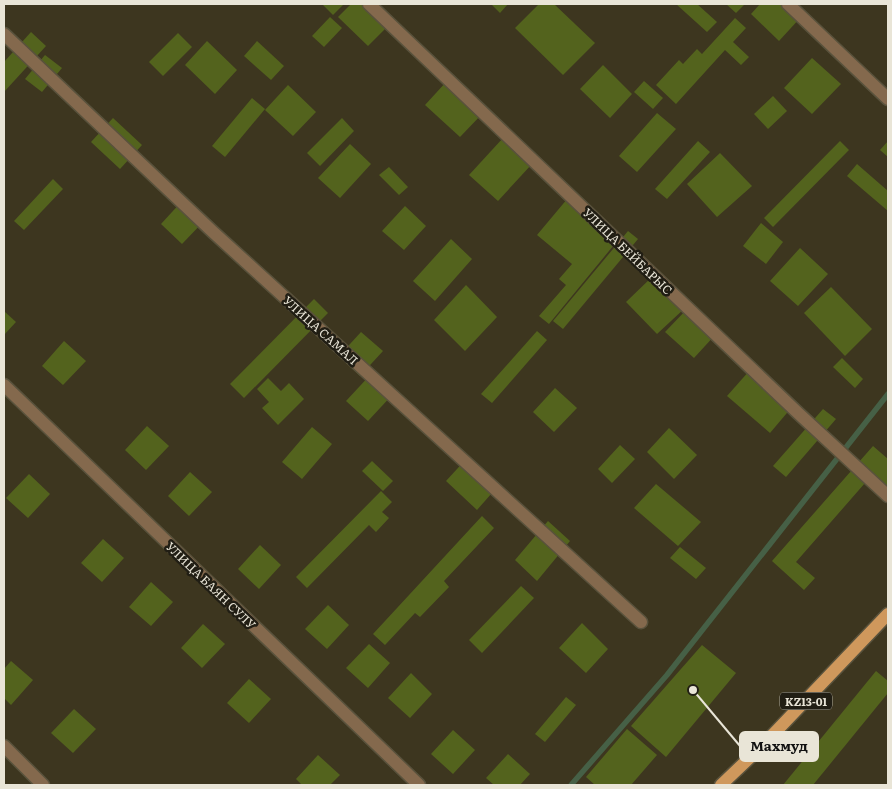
<svg xmlns="http://www.w3.org/2000/svg" width="892" height="789" font-family="Literata,serif">
<style>
.lines{fill:none;stroke-linecap:round;stroke-linejoin:round}
.stream{stroke:#466046;stroke-width:5.5}
.building{fill:#53631d}
.street-casing{stroke:#59523c;stroke-width:15}
.primary-casing{stroke:#59523c;stroke-width:15}
.street{stroke:#84694d;stroke-width:12}
.primary{stroke:#cf985c;stroke-width:12}
.labels{text-anchor:middle;dominant-baseline:central;stroke-width:5;stroke-linejoin:round;paint-order:stroke}
.shield{fill:#211e14;stroke:#ada99c;stroke-width:1}
.shield-label{font-size:11px;font-weight:bold;fill:#e9e5d7}
.street-label{font-size:12px;fill:#e9e5d7;stroke:#211e14}
.leader{fill:none;stroke:#e9e5d7;stroke-width:2}
.callout-dot{fill:#e9e5d7;stroke:#211e14;stroke-width:2}
.callout{fill:#e9e5d7;stroke:#e9e5d7;stroke-width:2}
.callout-label{font-size:14px;text-anchor:middle;font-weight:bold;fill:#111}
</style>
<rect width="100%" height="100%" fill="#3d361f"/>
<g class="lines">
<!-- stream -->
<polyline class="stream" points="571,785 667,675 888,394"/>
</g>
<!-- building -->
<g class="building">
<polygon points="322,4 344,4 333,15"/>
<polygon points="351,4 366,4 388,26 368,46 338,17"/>
<polygon points="491,4 508,4 500,13"/>
<polygon points="539,4 554,4 595,43 563,75 515,28"/>
<polygon points="676,4 697,4 717,22 707,32"/>
<polygon points="726,4 745,4 736,13"/>
<polygon points="760,4 787,4 801,17 779,41 751,14"/>
<polygon points="330,17 342,28 324,47 312,36"/>
<polygon points="735,18 746,28 733,42 749,57 741,65 725,50 676,104 656,85 679,60 683,64 697,49 702,54"/>
<polygon points="31,32 46,46 4,92 4,62"/>
<polygon points="178,33 192,47 163,76 149,62"/>
<polygon points="207,41 237,70 215,94 185,65"/>
<polygon points="257,41 284,66 271,80 244,56"/>
<polygon points="45,55 62,68 42,92 25,79"/>
<polygon points="812,58 841,84 812,114 784,88"/>
<polygon points="603,65 632,94 610,118 580,89"/>
<polygon points="447,81 483,113 460,137 425,105"/>
<polygon points="644,81 663,98 653,109 634,92"/>
<polygon points="288,85 316,112 293,136 265,110"/>
<polygon points="773,96 787,111 768,129 754,114"/>
<polygon points="252,98 265,109 225,157 212,146"/>
<polygon points="657,113 676,129 637,172 619,156"/>
<polygon points="113,118 142,145 120,169 91,142"/>
<polygon points="342,118 354,131 320,166 307,153"/>
<polygon points="503,138 532,164 498,201 469,175"/>
<polygon points="698,141 710,152 667,199 655,189"/>
<polygon points="840,141 849,150 773,227 764,218"/>
<polygon points="888,141 888,157 880,150"/>
<polygon points="350,144 371,164 340,198 318,178"/>
<polygon points="720,153 752,186 717,217 687,184"/>
<polygon points="857,164 888,191 888,211 847,176"/>
<polygon points="389,167 408,187 399,195 379,175"/>
<polygon points="53,179 63,189 24,230 14,221"/>
<polygon points="568,198 618,240 549,324 539,316 566,285 559,279 572,264 537,235"/>
<polygon points="183,200 205,220 182,244 161,224"/>
<polygon points="405,206 426,226 404,250 382,231"/>
<polygon points="761,223 783,242 766,264 743,246"/>
<polygon points="628,231 638,239 563,329 553,321"/>
<polygon points="451,239 472,259 435,301 413,281"/>
<polygon points="800,248 828,274 798,306 770,281"/>
<polygon points="653,276 685,308 657,334 626,302"/>
<polygon points="466,285 497,317 465,351 434,320"/>
<polygon points="831,287 872,329 845,356 804,313"/>
<polygon points="314,299 328,313 244,398 230,384"/>
<polygon points="688,308 716,334 694,358 665,332"/>
<polygon points="4,311 16,322 4,335"/>
<polygon points="537,331 547,340 492,403 481,394"/>
<polygon points="361,332 383,351 360,376 339,356"/>
<polygon points="64,341 86,361 63,385 42,366"/>
<polygon points="842,358 863,379 855,388 833,367"/>
<polygon points="750,370 792,407 770,433 727,396"/>
<polygon points="372,373 394,393 368,421 346,401"/>
<polygon points="268,378 281,391 289,383 304,399 278,425 262,408 269,402 257,389"/>
<polygon points="555,388 577,408 554,432 533,412"/>
<polygon points="823,409 836,419 786,477 773,466"/>
<polygon points="147,426 169,446 146,470 125,450"/>
<polygon points="312,427 332,444 302,479 282,462"/>
<polygon points="669,428 697,455 674,479 647,452"/>
<polygon points="620,445 635,459 612,483 598,469"/>
<polygon points="873,446 888,459 888,489 872,475 796,562 815,578 804,590 772,561"/>
<polygon points="468,457 499,485 477,510 446,481"/>
<polygon points="372,461 393,481 383,491 362,471"/>
<polygon points="190,472 212,492 189,516 168,496"/>
<polygon points="29,474 50,494 28,518 6,498"/>
<polygon points="656,484 701,522 678,546 634,508"/>
<polygon points="381,491 392,502 382,512 389,518 376,532 369,525 307,588 296,577"/>
<polygon points="482,516 494,528 444,581 449,587 420,617 415,613 385,645 373,634"/>
<polygon points="548,521 570,541 537,581 515,560"/>
<polygon points="103,539 124,558 102,582 81,563"/>
<polygon points="260,545 281,565 259,589 238,569"/>
<polygon points="680,547 706,568 696,579 670,558"/>
<polygon points="151,582 173,602 151,626 129,607"/>
<polygon points="521,586 534,598 482,653 469,640"/>
<polygon points="328,605 349,625 327,649 305,629"/>
<polygon points="582,623 608,649 586,673 559,648"/>
<polygon points="203,624 225,644 202,668 181,648"/>
<polygon points="369,644 390,663 368,688 346,668"/>
<polygon points="702,645 736,673 666,757 631,726"/>
<polygon points="11,661 33,680 11,705 4,698 4,669"/>
<polygon points="876,671 888,681 888,693 813,785 783,785"/>
<polygon points="411,673 432,694 410,718 388,698"/>
<polygon points="249,679 271,699 249,723 227,703"/>
<polygon points="566,697 576,705 545,742 535,734"/>
<polygon points="74,709 96,729 73,753 51,733"/>
<polygon points="627,729 657,755 631,785 595,785 586,777"/>
<polygon points="453,730 475,750 453,774 431,754"/>
<polygon points="508,754 530,774 520,785 494,785 486,778"/>
<polygon points="318,755 340,775 330,785 302,785 296,779"/>
</g>
<g class="lines">
<defs>
<g id="street">
<polyline points="369,4 798,413 888,496"/>
<polyline points="788,4 888,99"/>
<polyline points="4,34 213,232 641,622"/>
<polyline points="4,385 419,785"/>
<polyline points="4,746 43,785"/>
</g>
<polyline id="primary" points="721,785 762,746 888,614"/>
</defs>
<!-- street casing -->
<use href="#street" class="street-casing"/>
<!-- primary casing -->
<use href="#primary" class="primary-casing"/>
<!-- street -->
<use href="#street" class="street"/>
<!-- primary -->
<use href="#primary" class="primary"/>
</g>
<g class="labels">
<!-- shield labels -->
<rect class="shield" x="780" y="692.5" width="52" height="17" rx="4"/>
<g class="shield-label">
<text x="806" y="701">KZ13-01</text>
</g>
<!-- street labels -->
<g class="street-label">
<text transform="translate(628 251) rotate(44)">УЛИЦА БЕЙБАРЫС</text>
<text transform="translate(321 330) rotate(42)">УЛИЦА САМАЛ</text>
<text transform="translate(211 585) rotate(44)">УЛИЦА БАЯН СУЛУ</text>
</g>
</g>
<!-- callouts -->
<path class="leader" d="M693 690L740 746"/>
<circle class="callout-dot" cx="693" cy="690" r="5"/>
<rect class="callout" x="740" y="732" width="78" height="29" rx="5"/>
<g class="callout-label">
<text x="779" y="751">Махмуд</text>
</g>
<!-- border -->
<rect width="892" height="789" fill="none" stroke="#e9e5d7" stroke-width="10"/>
</svg>
